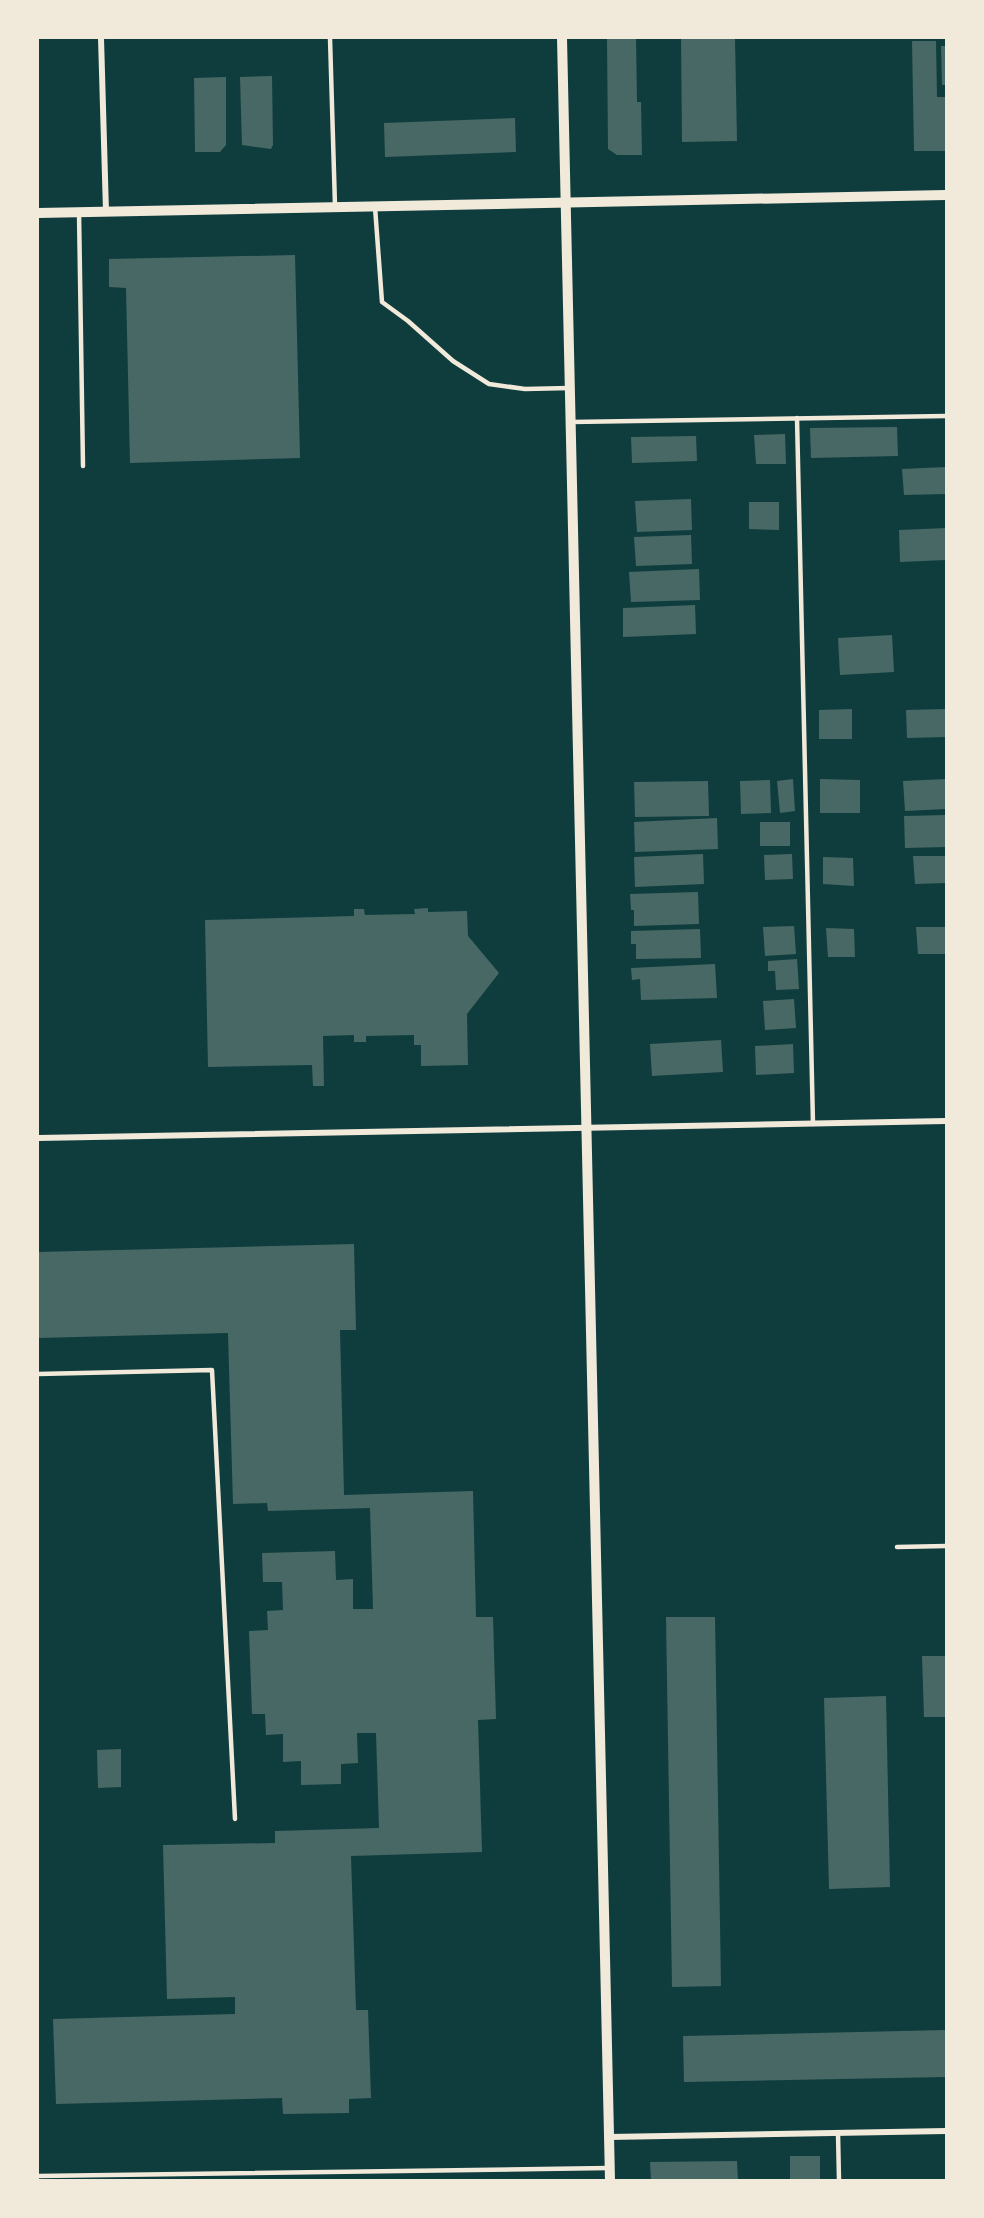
<svg xmlns="http://www.w3.org/2000/svg" width="984" height="2218" font-family="Karla,sans-serif">
<style>
.building{fill:#486865}
.lines{fill:none;stroke-linecap:round;stroke-linejoin:round}
.service{stroke:#f1e9da;stroke-width:4.5}
.minor{stroke:#f1e9da;stroke-width:6}
.tertiary{stroke:#f1e9da;stroke-width:10}
</style>
<rect width="100%" height="100%" fill="#0f3d3e"/>
<!-- building -->
<g class="building">
<polygon points="607,38 636,38 637,102 641,102 642,155 617,155 608,149"/>
<polygon points="681,38 735,38 737,141 682,142"/>
<polygon points="912,41 936,41 937,97 946,97 946,151 914,151"/>
<polygon points="941,46 946,46 946,85 942,85"/>
<polygon points="272,76 273,145 271,149 242,145 240,77"/>
<polygon points="226,77 226,145 220,152 195,152 194,78"/>
<polygon points="515,118 516,152 385,157 384,123"/>
<polygon points="295,255 300,458 130,463 126,288 109,287 109,259"/>
<polygon points="897,427 898,456 811,458 810,428"/>
<polygon points="785,434 786,464 756,464 754,435"/>
<polygon points="696,436 697,461 632,463 631,437"/>
<polygon points="946,467 946,494 904,495 902,469"/>
<polygon points="691,499 692,530 637,532 635,501"/>
<polygon points="749,502 779,502 779,530 749,529"/>
<polygon points="946,528 946,560 900,562 899,530"/>
<polygon points="691,535 692,564 636,566 634,537"/>
<polygon points="699,569 700,600 631,602 629,572"/>
<polygon points="695,605 696,634 623,637 623,608"/>
<polygon points="892,635 894,672 840,675 838,638"/>
<polygon points="852,709 852,739 819,739 819,710"/>
<polygon points="946,709 946,737 907,738 906,710"/>
<polygon points="793,779 795,811 780,813 777,781"/>
<polygon points="820,779 860,780 860,813 820,813"/>
<polygon points="946,779 946,809 905,811 903,781"/>
<polygon points="770,780 771,813 741,814 740,781"/>
<polygon points="708,781 709,816 635,817 634,782"/>
<polygon points="946,815 946,847 905,848 904,816"/>
<polygon points="717,818 718,849 635,852 634,822"/>
<rect x="760" y="822" width="30" height="24"/>
<polygon points="703,854 704,884 635,887 634,857"/>
<polygon points="792,854 793,879 765,880 764,855"/>
<polygon points="913,856 946,856 946,883 915,884"/>
<polygon points="823,857 853,858 854,886 823,884"/>
<polygon points="698,892 699,924 634,926 634,910 631,910 630,894"/>
<polygon points="428,908 428,912 467,911 468,936 499,973 467,1014 468,1065 421,1066 421,1045 414,1045 414,1035 366,1036 366,1042 354,1042 354,1035 323,1036 324,1086 313,1086 312,1065 208,1067 205,920 354,916 354,909 364,909 365,915 415,914 414,909"/>
<polygon points="794,926 796,954 765,956 763,927"/>
<polygon points="916,927 946,927 946,954 918,954"/>
<polygon points="826,928 854,929 855,957 828,957"/>
<polygon points="700,929 701,958 636,959 636,944 631,944 631,931"/>
<polygon points="797,959 799,989 776,990 775,971 768,971 768,961"/>
<polygon points="715,964 717,998 641,1000 640,979 632,980 631,968"/>
<polygon points="794,999 796,1028 765,1030 763,1001"/>
<polygon points="721,1040 723,1072 652,1076 650,1044"/>
<polygon points="793,1044 794,1073 756,1075 755,1046"/>
<polygon points="354,1244 356,1330 340,1330 344,1495 473,1491 476,1617 493,1617 496,1719 478,1720 482,1852 351,1856 356,2010 368,2010 371,2098 349,2099 349,2113 283,2114 282,2098 56,2104 53,2019 235,2014 235,1997 167,1999 163,1845 275,1843 275,1831 379,1828 376,1733 357,1733 358,1763 341,1764 341,1784 301,1785 301,1761 283,1762 283,1734 266,1735 265,1714 252,1714 249,1631 268,1630 267,1611 283,1610 282,1582 263,1582 262,1553 335,1551 336,1580 353,1579 353,1609 373,1609 370,1508 268,1511 267,1503 233,1504 228,1333 38,1338 38,1252"/>
<polygon points="666,1617 715,1617 721,1986 672,1987"/>
<polygon points="922,1656 946,1656 946,1717 924,1717"/>
<polygon points="886,1696 890,1887 829,1889 824,1698"/>
<polygon points="121,1749 121,1787 98,1788 97,1750"/>
<polygon points="946,2030 946,2077 684,2082 683,2036"/>
<rect x="790" y="2156" width="30" height="24"/>
<polygon points="737,2161 738,2180 651,2180 650,2162"/>
</g>
<g class="lines">
<!-- service -->
<g class="service">
<polyline points="330,38 335,206"/>
<polyline points="375,207 382,302 408,321 453,361 489,384 525,389 570,388"/>
<polyline points="79,212 83,466"/>
<polyline points="797,418 813,1124"/>
<polyline points="571,422 946,416"/>
<polyline points="38,1374 212,1370 235,1819"/>
<polyline points="897,1547 946,1546"/>
<polyline points="838,2133 839,2180"/>
<polyline points="38,2176 609,2168"/>
</g>
<!-- minor -->
<g class="minor">
<polyline points="101,38 106,212"/>
<polyline points="38,1138 946,1121"/>
<polyline points="609,2137 946,2131"/>
</g>
<!-- tertiary -->
<g class="tertiary">
<polyline points="562,38 610,2180"/>
<polyline points="38,213 946,195"/>
</g>
</g>
<!-- border -->
<rect width="984" height="2218" fill="none" stroke="#f1e9da" stroke-width="78"/>
</svg>
